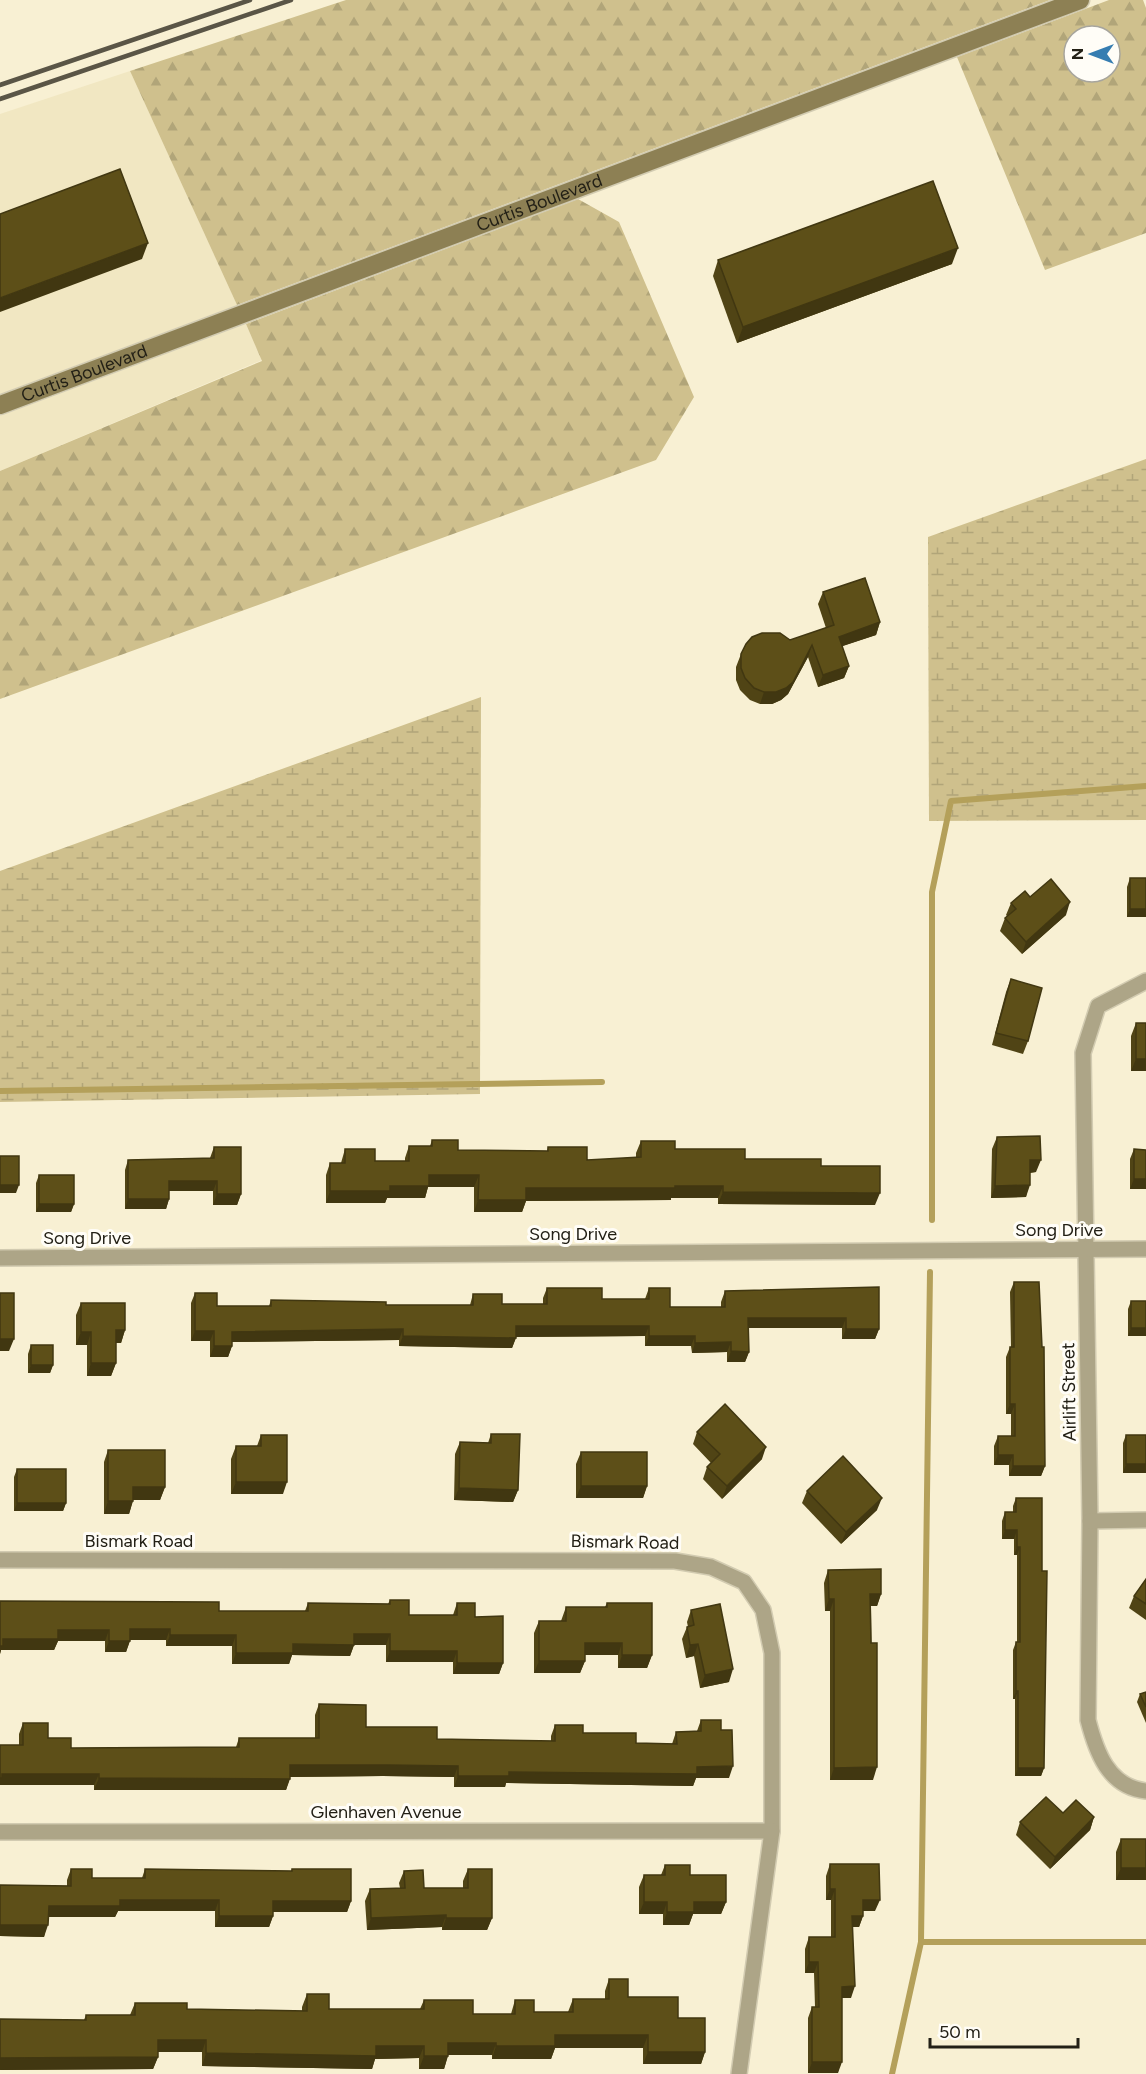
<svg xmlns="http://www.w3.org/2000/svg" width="1146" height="2074" font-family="Figtree,sans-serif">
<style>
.built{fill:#f1e7c2}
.forest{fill:url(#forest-firs);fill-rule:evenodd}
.wetland{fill:url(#wetland-marsh)}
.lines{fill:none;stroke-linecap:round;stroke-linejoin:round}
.stream{stroke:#b4a05a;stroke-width:6}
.street-casing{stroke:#d2cbb1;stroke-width:18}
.secondary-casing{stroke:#d2cbb1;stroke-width:21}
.street{stroke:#ada587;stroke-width:15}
.secondary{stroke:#8d8054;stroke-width:18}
.rail{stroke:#5a5546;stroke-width:4.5}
.wall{fill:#504415}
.shaded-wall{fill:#413711}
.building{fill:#5d4f18;stroke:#413711;stroke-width:1.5}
.labels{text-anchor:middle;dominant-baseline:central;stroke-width:6;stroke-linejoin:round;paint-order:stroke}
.street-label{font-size:18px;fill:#232016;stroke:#fffdf7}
</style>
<defs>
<pattern id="forest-firs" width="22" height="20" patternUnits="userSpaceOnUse" patternTransform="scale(1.5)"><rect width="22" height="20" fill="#cfc08d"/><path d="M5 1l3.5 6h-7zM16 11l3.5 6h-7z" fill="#b1a579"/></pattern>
<pattern id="wetland-marsh" width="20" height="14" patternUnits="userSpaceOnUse" patternTransform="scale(1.5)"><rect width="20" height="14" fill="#cfc08d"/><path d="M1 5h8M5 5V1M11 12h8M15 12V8" fill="none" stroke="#b1a579"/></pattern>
</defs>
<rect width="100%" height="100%" fill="#f8f0d3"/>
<!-- built -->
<g class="built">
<polygon points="130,71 237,305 0,394 0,114"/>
<polygon points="246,324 262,360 0,471 0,416"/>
</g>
<!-- forest -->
<g class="forest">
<polygon points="346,0 1050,0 237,305 130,71"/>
<path d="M 1109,0 L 1143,0 L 1146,8 L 1146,233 L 1045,270 L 957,57 ZM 1074,36 L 1110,36 L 1110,72 L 1074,72 Z"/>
<polygon points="578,199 619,222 694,397 656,460 0,699 0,471 262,361 246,324"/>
</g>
<!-- wetland -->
<g class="wetland">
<polygon points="1146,459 1146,820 929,821 928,537"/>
<polygon points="481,697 480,1094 0,1102 0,871"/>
</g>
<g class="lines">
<!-- stream -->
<g class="stream">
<polyline points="0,1091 602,1082"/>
<polyline points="932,1220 932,892 951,801 1146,786"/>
<polyline points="921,1942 1146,1942"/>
<polyline points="892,2074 921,1942 930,1272"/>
</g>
<defs>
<g id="street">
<path d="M 1146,981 L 1098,1006 L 1083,1053 L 1090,1521 L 1088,1720 C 1096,1751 1108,1787 1146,1791"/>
<polyline points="0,1258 1146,1249"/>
<polyline points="1090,1521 1146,1520"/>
<polyline points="0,1560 675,1561 711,1567 744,1582 763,1610 772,1653 772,1831 739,2074"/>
<polyline points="0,1832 772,1831"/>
</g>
<g id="secondary">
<path id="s1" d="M 0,405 L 1080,0"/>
</g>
</defs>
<!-- street casing -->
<use href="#street" class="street-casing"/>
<!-- secondary casing -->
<use href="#secondary" class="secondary-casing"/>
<!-- street -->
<use href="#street" class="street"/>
<!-- secondary -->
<use href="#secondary" class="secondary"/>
<!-- rail -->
<g class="rail">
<polyline points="0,85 250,0"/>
<polyline points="0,99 291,0"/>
</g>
</g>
<!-- wall -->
<g class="wall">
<polygon points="718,260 952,264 737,343 713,276"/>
<polygon points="823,592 880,622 876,635 842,646 849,666 844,678 818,687 808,657 788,694 781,700 772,704 760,704 750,700 740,690 736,680 736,667 741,654 790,640 826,628 818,604"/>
<polygon points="1130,878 1146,917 1127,917 1127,887"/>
<polygon points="1030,897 1066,915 1022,954 1000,931 1005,918 1007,916 1006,915 1011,903"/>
<polygon points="1011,979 1028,1041 1023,1054 992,1045 1006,992"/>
<polygon points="1136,1023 1146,1071 1131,1071 1131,1036"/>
<polygon points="997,1137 1036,1172 1030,1173 1026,1197 991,1198 992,1149"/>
<polygon points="432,1140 458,1150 547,1151 548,1147 587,1160 636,1158 636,1153 641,1141 675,1149 745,1159 821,1166 875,1205 718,1204 718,1198 671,1198 671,1200 526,1201 522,1212 474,1212 474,1187 428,1187 425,1198 387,1198 385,1203 326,1203 326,1175 330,1163 341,1163 345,1149 375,1161 405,1161 405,1158 409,1146 430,1146"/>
<polygon points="214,1147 241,1194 237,1205 213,1205 213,1191 169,1191 169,1199 166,1209 125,1209 125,1170 128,1160 210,1158"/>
<polygon points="1134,1149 1146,1189 1130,1189 1130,1159"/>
<polygon points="39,1175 74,1204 71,1212 36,1212 36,1183"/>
<polygon points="1014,1282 1045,1466 1041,1476 1009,1476 1009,1465 994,1465 994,1446 998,1436 1011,1436 1011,1414 1006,1414 1006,1357 1010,1347 1011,1347 1010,1292"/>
<polygon points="879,1287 879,1329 875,1339 842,1339 842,1328 748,1328 749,1352 745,1362 727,1362 727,1352 692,1353 691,1346 645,1346 645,1336 516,1337 512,1348 399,1346 399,1340 232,1342 232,1346 228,1357 210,1357 210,1341 191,1341 191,1303 195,1293 217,1306 269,1306 271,1300 386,1305 470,1305 473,1294 502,1304 543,1304 543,1298 547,1288 602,1299 645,1299 649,1288 670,1307 721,1307 721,1302 725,1291"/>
<polygon points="1131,1301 1146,1336 1128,1336 1128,1309"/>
<polygon points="81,1303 125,1330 121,1343 116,1343 116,1363 111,1376 87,1376 87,1345 76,1345 76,1315"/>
<polygon points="31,1345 53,1365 50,1373 28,1373 28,1354"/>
<polygon points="697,1432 762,1459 722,1499 703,1479 707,1467 711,1463 693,1444"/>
<polygon points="491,1434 518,1490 513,1502 454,1500 455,1454 460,1442 488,1443"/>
<polygon points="261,1435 283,1494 231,1494 231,1459 236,1446 257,1446"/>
<polygon points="1126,1435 1146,1473 1123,1473 1123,1443"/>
<polygon points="108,1450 165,1487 160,1500 133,1500 129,1514 104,1514 104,1462"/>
<polygon points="581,1452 647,1486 643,1498 576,1498 576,1464"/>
<polygon points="17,1469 66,1503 63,1511 14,1511 14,1477"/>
<polygon points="807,1491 877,1510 841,1544 802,1503"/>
<polygon points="1016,1498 1042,1571 1044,1768 1041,1776 1015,1776 1015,1699 1013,1699 1013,1650 1016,1642 1017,1642 1017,1555 1014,1555 1014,1539 1002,1539 1002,1521 1005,1512 1013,1512 1013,1506"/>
<polygon points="828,1570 881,1594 877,1606 871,1606 873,1780 830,1780 830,1611 825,1611 824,1583"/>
<polygon points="1146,1579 1146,1620 1129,1608 1134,1596"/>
<polygon points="390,1600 409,1615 453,1615 457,1603 475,1617 503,1663 499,1674 453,1674 453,1662 386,1662 386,1645 354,1645 350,1656 292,1655 289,1664 232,1664 232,1646 166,1646 166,1640 130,1640 126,1652 105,1652 105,1641 58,1641 54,1650 1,1650 0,1654 0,1601 219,1611 305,1611 308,1603 388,1604"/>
<polygon points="607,1603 652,1655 647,1668 618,1668 618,1655 585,1655 585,1661 580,1673 534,1673 534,1633 539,1621 561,1621 566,1607 605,1607"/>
<polygon points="691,1610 729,1682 700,1688 694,1656 686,1658 682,1639 687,1627 688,1627 687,1622"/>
<polygon points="1146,1692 1146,1723 1137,1702 1140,1694"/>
<polygon points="319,1704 366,1727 437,1739 551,1741 551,1736 555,1725 583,1733 636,1743 672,1744 676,1732 697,1731 701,1720 721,1730 729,1778 696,1778 693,1786 506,1783 505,1787 454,1787 454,1777 383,1776 290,1777 286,1790 94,1790 94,1785 0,1785 19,1745 19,1734 23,1723 48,1738 71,1748 236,1747 239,1738 315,1738 315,1715"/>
<polygon points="1063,1813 1094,1817 1090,1830 1050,1869 1016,1835 1020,1822"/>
<polygon points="1121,1839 1146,1880 1116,1880 1116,1852"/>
<polygon points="830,1864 875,1911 863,1911 863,1916 859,1927 853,1927 851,1998 842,1998 838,2073 808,2073 808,2018 812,2007 815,2007 814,1973 805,1973 805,1949 809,1937 831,1937 831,1900 826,1900 826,1876"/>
<polygon points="665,1865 690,1875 726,1902 721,1914 693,1914 689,1925 663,1925 663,1914 639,1914 639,1887 644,1875 661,1875"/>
<polygon points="71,1869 92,1878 142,1878 145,1869 291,1871 292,1869 351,1901 347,1912 273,1912 273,1916 269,1927 215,1927 215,1911 118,1911 115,1917 48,1917 44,1937 0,1936 67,1886 67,1880"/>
<polygon points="468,1869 492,1918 487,1930 442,1930 442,1927 367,1930 365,1901 370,1889 400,1888 399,1883 404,1871 424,1888 463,1888 463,1881"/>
<polygon points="609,1979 628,1997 678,2018 705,2052 701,2064 643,2064 643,2048 555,2048 551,2059 492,2059 492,2055 448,2055 444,2069 419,2069 419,2058 375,2059 372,2069 202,2066 202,2052 158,2052 158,2057 153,2069 0,2070 0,2019 84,2020 86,2015 130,2015 135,2003 187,2009 302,2011 302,2007 307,1994 329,2009 420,2009 424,2000 473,2014 511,2014 515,2000 534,2012 568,2012 573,1999 605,1999 605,1991"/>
</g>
<!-- shaded-wall -->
<g class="shaded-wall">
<polygon points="148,243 142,259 0,312 0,298"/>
<polygon points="958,248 952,264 737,343 743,327"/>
<polygon points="880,622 876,635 834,649 839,637"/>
<polygon points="812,645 808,657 788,694 781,700 772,704 760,704 764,692"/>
<polygon points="849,666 844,678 818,687 823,675"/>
<polygon points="1070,902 1066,915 1022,954 1026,942"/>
<polygon points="1130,909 1146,909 1146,917 1127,917"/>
<polygon points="1136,1059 1146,1059 1146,1071 1131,1071"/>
<polygon points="1030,1160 1041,1160 1036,1172 1026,1173"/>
<polygon points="429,1175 479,1175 474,1187 428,1187 425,1198 387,1198 385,1203 326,1203 330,1191 390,1186"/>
<polygon points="1134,1179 1146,1179 1146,1189 1130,1189"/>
<polygon points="169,1181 217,1181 213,1191 166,1191"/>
<polygon points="0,1185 19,1185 16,1193 0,1193"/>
<polygon points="1030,1185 1026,1197 991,1198 995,1186"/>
<polygon points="675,1186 723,1186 718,1198 671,1198 671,1200 526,1201 522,1212 474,1212 478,1200 526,1188"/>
<polygon points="723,1192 880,1193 875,1205 718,1204"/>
<polygon points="217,1194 241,1194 237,1205 213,1205"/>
<polygon points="128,1199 169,1199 166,1209 125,1209"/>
<polygon points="39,1204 74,1204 71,1212 36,1212"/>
<polygon points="748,1318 846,1318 842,1328 744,1328"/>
<polygon points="516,1326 649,1326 645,1336 512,1337"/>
<polygon points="1131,1328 1146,1328 1146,1336 1128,1336"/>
<polygon points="403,1329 399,1340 228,1342 232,1332"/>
<polygon points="846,1329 879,1329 875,1339 842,1339"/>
<polygon points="116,1330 125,1330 121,1343 111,1343"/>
<polygon points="195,1331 214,1331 210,1341 191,1341"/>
<polygon points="81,1332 91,1332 87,1345 76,1345"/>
<polygon points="403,1336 516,1338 512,1348 399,1346"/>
<polygon points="649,1336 695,1336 691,1346 645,1346"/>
<polygon points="0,1339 14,1339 9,1351 0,1351"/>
<polygon points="731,1342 727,1352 692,1353 695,1343"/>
<polygon points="214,1346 232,1346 228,1357 210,1357"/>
<polygon points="731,1351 749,1352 745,1362 727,1362"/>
<polygon points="91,1363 116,1363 111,1376 87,1376"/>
<polygon points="31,1365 53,1365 50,1373 28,1373"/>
<polygon points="1010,1404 1015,1404 1011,1414 1006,1414"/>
<polygon points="766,1447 762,1459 722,1499 727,1486"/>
<polygon points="998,1455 1013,1455 1009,1465 994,1465"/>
<polygon points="1126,1464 1146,1464 1146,1473 1123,1473"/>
<polygon points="1013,1466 1045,1466 1041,1476 1009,1476"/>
<polygon points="236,1482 287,1482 283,1494 231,1494"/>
<polygon points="581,1486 647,1486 643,1498 576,1498"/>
<polygon points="133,1487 165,1487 160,1500 129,1500"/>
<polygon points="459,1488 518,1490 513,1502 454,1500"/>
<polygon points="882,1498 877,1510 841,1544 846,1532"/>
<polygon points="108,1501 133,1501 129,1514 104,1514"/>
<polygon points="17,1503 66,1503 63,1511 14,1511"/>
<polygon points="1005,1530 1017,1530 1014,1539 1002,1539"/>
<polygon points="1017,1547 1020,1547 1017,1555 1014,1555"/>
<polygon points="870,1594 881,1594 877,1606 866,1606"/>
<polygon points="829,1599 834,1599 830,1611 825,1611"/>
<polygon points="130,1629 170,1629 166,1640 126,1640"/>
<polygon points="58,1630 109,1630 105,1641 58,1641 54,1650 1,1650 0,1654 0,1646 3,1639"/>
<polygon points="354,1634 390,1634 386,1645 350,1645"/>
<polygon points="170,1635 236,1635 232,1646 166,1646"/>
<polygon points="109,1641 130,1641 126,1652 105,1652"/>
<polygon points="585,1643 622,1643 618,1655 580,1655"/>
<polygon points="293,1644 354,1645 350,1656 292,1655 289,1664 232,1664 236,1653"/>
<polygon points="698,1644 694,1656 686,1658 690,1645"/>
<polygon points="390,1651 457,1651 453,1662 386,1662"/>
<polygon points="622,1655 652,1655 647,1668 618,1668"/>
<polygon points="539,1661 585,1661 580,1673 534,1673"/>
<polygon points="457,1663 503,1663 499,1674 453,1674"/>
<polygon points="733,1669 729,1682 700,1688 705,1675"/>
<polygon points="1016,1691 1018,1691 1015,1699 1013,1699"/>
<polygon points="290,1765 387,1765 458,1766 454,1777 383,1776 286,1777"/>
<polygon points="733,1766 729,1778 696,1778 693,1786 506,1783 505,1787 454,1787 458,1776 509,1772"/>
<polygon points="877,1767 873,1780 830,1780 834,1768"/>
<polygon points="1018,1768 1044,1768 1041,1776 1015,1776"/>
<polygon points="2,1774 99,1774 94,1785 0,1785 0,1778"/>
<polygon points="99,1778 290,1779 286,1790 94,1790"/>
<polygon points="1094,1817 1090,1830 1050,1869 1055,1857"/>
<polygon points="1121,1868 1146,1868 1146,1880 1116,1880"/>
<polygon points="830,1889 835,1889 831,1900 826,1900"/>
<polygon points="120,1900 219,1900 215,1911 118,1911 115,1917 44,1917 49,1906"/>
<polygon points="863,1900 880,1900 875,1911 859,1911"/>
<polygon points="273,1901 351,1901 347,1912 269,1912"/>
<polygon points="644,1902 667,1902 663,1914 639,1914"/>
<polygon points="694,1902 726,1902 721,1914 693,1914 689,1925 663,1925 667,1912"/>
<polygon points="446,1915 442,1927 367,1930 371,1918"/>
<polygon points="219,1916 273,1916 269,1927 215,1927"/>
<polygon points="852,1916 863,1916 859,1927 848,1927"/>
<polygon points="446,1918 492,1918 487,1930 442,1930"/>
<polygon points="0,1925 48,1925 44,1937 0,1936"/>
<polygon points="809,1962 818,1962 814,1973 805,1973"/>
<polygon points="855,1986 851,1998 838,1998 842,1987"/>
<polygon points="555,2035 648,2035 643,2048 555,2048 551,2059 492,2059 496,2046"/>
<polygon points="158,2040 206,2040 202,2052 153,2052"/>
<polygon points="448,2043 496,2043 492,2055 444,2055"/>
<polygon points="376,2046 424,2046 419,2058 375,2059 372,2069 202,2066 206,2053"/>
<polygon points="648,2052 705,2052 701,2064 643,2064"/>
<polygon points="424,2056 448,2056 444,2069 419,2069"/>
<polygon points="158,2057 153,2069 0,2070 0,2058"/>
<polygon points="812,2062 842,2062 838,2073 808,2073"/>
</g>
<!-- building -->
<g class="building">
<polygon points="120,169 148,243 0,298 0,214"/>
<polygon points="933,181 958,248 743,327 718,260"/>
<polygon points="865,578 880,622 839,637 849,666 823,675 812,645 793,682 786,688 776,692 764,692 754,688 745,678 741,668 741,654 746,644 752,637 762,633 780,633 790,640 834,625 823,592"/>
<rect x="1130" y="878" width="16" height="31"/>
<polygon points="1051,879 1070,902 1026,942 1005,918 1016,909 1011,903 1025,891 1030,897"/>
<polygon points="1011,979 1042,988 1028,1041 996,1033"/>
<rect x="1136" y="1023" width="10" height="36"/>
<polygon points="1040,1136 1041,1160 1030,1160 1030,1185 995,1186 997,1137"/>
<polygon points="432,1140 458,1140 458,1150 548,1151 548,1147 587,1147 587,1160 641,1157 641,1141 675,1141 675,1149 745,1149 745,1159 821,1159 821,1166 880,1166 880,1193 723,1192 723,1186 675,1186 675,1188 526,1188 526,1200 478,1200 479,1175 429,1175 429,1186 390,1186 390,1191 330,1191 330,1163 345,1163 345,1149 375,1149 375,1161 409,1161 409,1146 432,1146"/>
<polygon points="214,1147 241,1147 241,1194 217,1194 217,1181 169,1181 169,1199 128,1199 128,1160 214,1158"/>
<polygon points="1134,1149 1146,1150 1146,1179 1134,1179"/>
<rect x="0" y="1156" width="19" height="29"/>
<rect x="39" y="1175" width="35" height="29"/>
<polygon points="1014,1282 1039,1282 1042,1347 1044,1347 1045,1466 1013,1466 1013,1455 998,1455 998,1436 1015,1436 1015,1404 1010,1404 1010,1347 1014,1347"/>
<polygon points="879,1287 879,1329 846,1329 846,1318 748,1318 749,1352 731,1351 731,1342 695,1343 695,1336 649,1336 649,1326 516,1326 516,1338 403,1336 403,1329 232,1332 232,1346 214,1346 214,1331 195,1331 195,1293 217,1293 217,1306 271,1306 271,1300 386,1302 386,1305 473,1305 473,1294 502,1294 502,1304 547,1304 547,1288 602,1288 602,1299 649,1299 649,1288 670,1288 670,1307 725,1307 725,1291"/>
<rect x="0" y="1293" width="14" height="46"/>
<rect x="1131" y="1301" width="15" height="27"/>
<polygon points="81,1303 125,1303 125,1330 116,1330 116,1363 91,1363 91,1332 81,1332"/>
<rect x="31" y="1345" width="22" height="20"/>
<polygon points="725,1404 766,1447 727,1486 707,1467 720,1454 697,1432"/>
<polygon points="491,1434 520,1434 518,1490 459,1488 460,1442 491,1443"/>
<polygon points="261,1435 287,1435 287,1482 236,1482 236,1446 261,1446"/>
<rect x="1126" y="1435" width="20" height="29"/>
<polygon points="108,1450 165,1450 165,1487 133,1487 133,1501 108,1501"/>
<rect x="581" y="1452" width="66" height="34"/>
<polygon points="843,1456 882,1498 846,1532 807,1491"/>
<rect x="17" y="1469" width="49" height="34"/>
<polygon points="1016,1498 1042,1498 1042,1571 1047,1571 1044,1768 1018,1768 1018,1691 1016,1691 1016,1642 1020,1642 1020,1547 1017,1547 1017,1530 1005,1530 1005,1512 1016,1512"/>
<polygon points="881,1569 881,1594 870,1594 871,1643 877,1643 877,1767 834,1768 834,1599 829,1599 828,1570"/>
<polygon points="1146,1579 1146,1604 1134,1596"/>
<polygon points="390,1600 409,1600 409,1615 457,1615 457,1603 475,1603 475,1617 503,1616 503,1663 457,1663 457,1651 390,1651 390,1634 354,1634 354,1645 293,1644 293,1653 236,1653 236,1635 170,1635 170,1629 130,1629 130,1641 109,1641 109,1630 58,1630 58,1639 3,1639 3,1646 0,1646 0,1601 219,1602 219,1611 308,1611 308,1603 390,1604"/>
<polygon points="607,1603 652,1603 652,1655 622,1655 622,1643 585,1643 585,1661 539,1661 539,1621 566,1621 566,1607 607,1607"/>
<polygon points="720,1604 733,1669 705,1675 698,1644 690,1645 687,1627 694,1625 691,1610"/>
<polygon points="1146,1692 1146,1707 1140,1694"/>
<polygon points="319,1704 366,1705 366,1727 437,1727 437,1739 555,1741 555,1725 583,1725 583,1733 636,1733 636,1743 677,1744 676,1732 701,1731 701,1720 721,1720 721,1730 732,1730 733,1766 697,1767 697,1774 509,1772 509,1776 458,1776 458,1766 387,1765 290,1765 290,1779 99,1778 99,1774 2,1774 2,1778 0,1778 0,1745 23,1745 23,1723 48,1723 48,1738 71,1738 71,1748 239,1747 239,1738 319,1738"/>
<polygon points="1046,1797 1063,1813 1076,1800 1094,1817 1055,1857 1020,1822"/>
<rect x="1121" y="1839" width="25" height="29"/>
<polygon points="830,1864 879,1864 880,1900 863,1900 863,1916 852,1916 855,1986 842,1987 842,2062 812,2062 812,2007 819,2007 818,1962 809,1962 809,1937 835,1937 835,1889 830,1889"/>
<polygon points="665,1865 690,1865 690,1875 726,1875 726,1902 694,1902 694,1912 667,1912 667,1902 644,1902 644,1875 665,1875"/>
<polygon points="71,1869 92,1869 92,1878 145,1878 145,1869 292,1871 292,1869 351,1869 351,1901 273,1901 273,1916 219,1916 219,1900 120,1900 120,1906 49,1906 48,1925 0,1925 0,1885 71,1886"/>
<polygon points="468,1869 492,1869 492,1918 446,1918 446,1915 371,1918 370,1889 405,1888 404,1871 423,1870 424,1888 468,1888"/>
<polygon points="609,1979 628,1979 628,1997 678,1997 678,2018 705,2018 705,2052 648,2052 648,2035 555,2035 555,2046 496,2046 496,2043 448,2043 448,2056 424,2056 424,2046 376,2046 376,2056 206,2053 206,2040 158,2040 158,2057 0,2058 0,2019 86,2020 86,2015 135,2015 135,2003 187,2003 187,2009 307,2011 307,1994 329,1994 329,2009 424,2009 424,2000 473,2000 473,2014 515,2014 515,2000 534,2000 534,2012 573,2012 573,1999 609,1999"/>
</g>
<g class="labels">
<!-- street labels -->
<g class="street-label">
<text stroke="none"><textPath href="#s1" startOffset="576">Curtis Boulevard</textPath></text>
<text stroke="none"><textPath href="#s1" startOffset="90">Curtis Boulevard</textPath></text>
<text x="1059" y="1230">Song Drive</text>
<text x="573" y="1234">Song Drive</text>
<text x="87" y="1238">Song Drive</text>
<text transform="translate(1069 1392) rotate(-91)">Airlift Street</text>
<text x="139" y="1541">Bismark Road</text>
<text transform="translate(625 1542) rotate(1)">Bismark Road</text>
<text x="386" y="1812">Glenhaven Avenue</text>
</g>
</g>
<!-- north arrow -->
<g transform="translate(1092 54) rotate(270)"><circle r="28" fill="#fffdf7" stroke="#a7a59d" stroke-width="1.5"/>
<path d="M0-4.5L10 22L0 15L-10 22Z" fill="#367db1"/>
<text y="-9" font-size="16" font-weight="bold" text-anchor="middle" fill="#232016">N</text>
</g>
<!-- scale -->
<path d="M930 2038v9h148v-9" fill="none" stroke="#232016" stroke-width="3"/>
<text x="939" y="2038" font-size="18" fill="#232016" stroke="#fffdf7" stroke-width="4.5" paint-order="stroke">50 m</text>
</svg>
